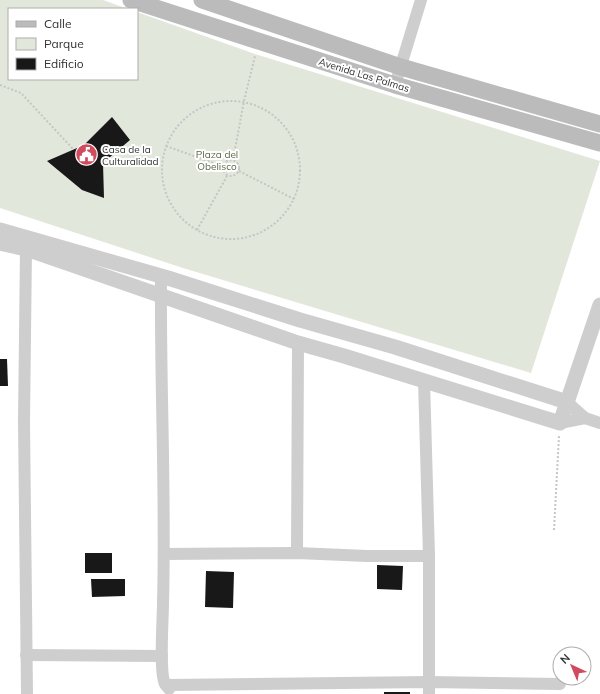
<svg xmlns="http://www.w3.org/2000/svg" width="600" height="694" font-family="Mulish,sans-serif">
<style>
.green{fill:#e2e7dc}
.building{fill:#181818}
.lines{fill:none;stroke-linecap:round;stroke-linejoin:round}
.path{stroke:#c5c5c5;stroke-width:2;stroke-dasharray:2 2;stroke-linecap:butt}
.minor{stroke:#cecece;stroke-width:12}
.tertiary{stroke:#cecece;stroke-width:15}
.secondary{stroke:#bbb;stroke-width:17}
.labels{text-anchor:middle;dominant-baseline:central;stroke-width:4;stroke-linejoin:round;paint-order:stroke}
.street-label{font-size:10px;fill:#313131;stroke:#fff}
.poi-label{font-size:10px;fill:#313131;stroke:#fff;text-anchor:start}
.park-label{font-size:10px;fill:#576843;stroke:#fff}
</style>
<rect width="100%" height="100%" fill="#fff"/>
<!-- green -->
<polygon class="green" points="0,0 103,0 128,9 9,9 9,79 137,79 137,12 255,54 600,161 531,373 183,268 0,208"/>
<!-- building -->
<g class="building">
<polygon points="112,117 130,140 103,163 104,198 82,190 47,161 84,145"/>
<polygon points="0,359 7,359 8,386 0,386"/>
<rect x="85" y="553" width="27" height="20"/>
<polygon points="377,565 403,566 402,590 377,589"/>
<polygon points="206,571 234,572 233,608 205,607"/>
<polygon points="91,579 125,579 125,596 92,597"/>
<rect x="384" y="692" width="26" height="2"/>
</g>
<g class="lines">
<!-- path -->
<g class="path">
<polyline points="0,85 21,93 73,149"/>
<circle cx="231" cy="170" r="69"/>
<polyline points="166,146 222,166"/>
<circle cx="231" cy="168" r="8"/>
<polyline points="233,160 244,101 255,56"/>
<polyline points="239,171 294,199"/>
<polyline points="197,230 227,176"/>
<polyline points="554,530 559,436"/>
</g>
<!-- minor -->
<g class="minor">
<polyline points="395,85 421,0"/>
<polyline points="26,249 24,422 27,694"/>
<path d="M 161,276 C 160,385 166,494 163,603 C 163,619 159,672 165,684 C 166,686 168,687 169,689 L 168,685 L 429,682 L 560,684"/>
<polyline points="424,380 429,556 429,694"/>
<polyline points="567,402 585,418 600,423"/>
<polyline points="560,423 585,418"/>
<polyline points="297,553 298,343"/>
<polyline points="164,554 297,553 367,556 429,556"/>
<polyline points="26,655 162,656"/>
</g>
<!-- tertiary -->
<g class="tertiary">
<polyline points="0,230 168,278 300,320 395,347 567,402"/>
<polyline points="0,243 26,249 298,343 344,356 560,423 600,305"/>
</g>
<!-- secondary -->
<g class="secondary">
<polyline points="131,0 395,85 600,143"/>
<polyline points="202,0 401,67 600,124"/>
</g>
</g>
<!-- icons -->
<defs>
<symbol id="civic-disc" viewBox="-11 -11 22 22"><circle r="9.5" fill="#d14b5e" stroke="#fff"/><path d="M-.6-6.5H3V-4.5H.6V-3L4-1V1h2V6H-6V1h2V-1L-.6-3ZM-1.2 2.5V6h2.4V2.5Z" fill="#fff"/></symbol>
</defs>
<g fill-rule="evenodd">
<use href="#civic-disc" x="74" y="142" width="25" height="25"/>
</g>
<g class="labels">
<!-- street labels -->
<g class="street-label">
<text transform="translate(364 75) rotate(17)">Avenida Las Palmas</text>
</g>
<!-- poi labels -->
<g class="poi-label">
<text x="102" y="149">Casa de la<tspan x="102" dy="12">Culturalidad</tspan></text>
</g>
<!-- park labels -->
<g class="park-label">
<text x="217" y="154">Plaza del<tspan x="217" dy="12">Obelisco</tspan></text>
</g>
</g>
<!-- legend -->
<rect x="8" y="8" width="130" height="72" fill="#ffffff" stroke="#adadad"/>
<rect x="16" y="21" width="20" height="6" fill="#bbbbbb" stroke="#adadad"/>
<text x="44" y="28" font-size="12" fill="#313131">Calle</text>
<rect x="16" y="38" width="20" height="12" fill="#e2e7dc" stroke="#adadad"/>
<text x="44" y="48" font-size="12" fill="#313131">Parque</text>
<rect x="16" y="58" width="20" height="12" fill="#181818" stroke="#adadad"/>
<text x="44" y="68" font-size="12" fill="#313131">Edificio</text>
<!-- north arrow -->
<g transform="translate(572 666) rotate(316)"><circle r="19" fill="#ffffff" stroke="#adadad"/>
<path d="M0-3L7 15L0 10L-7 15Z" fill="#d14b5e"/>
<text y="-6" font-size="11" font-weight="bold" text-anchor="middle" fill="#313131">N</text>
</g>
</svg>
